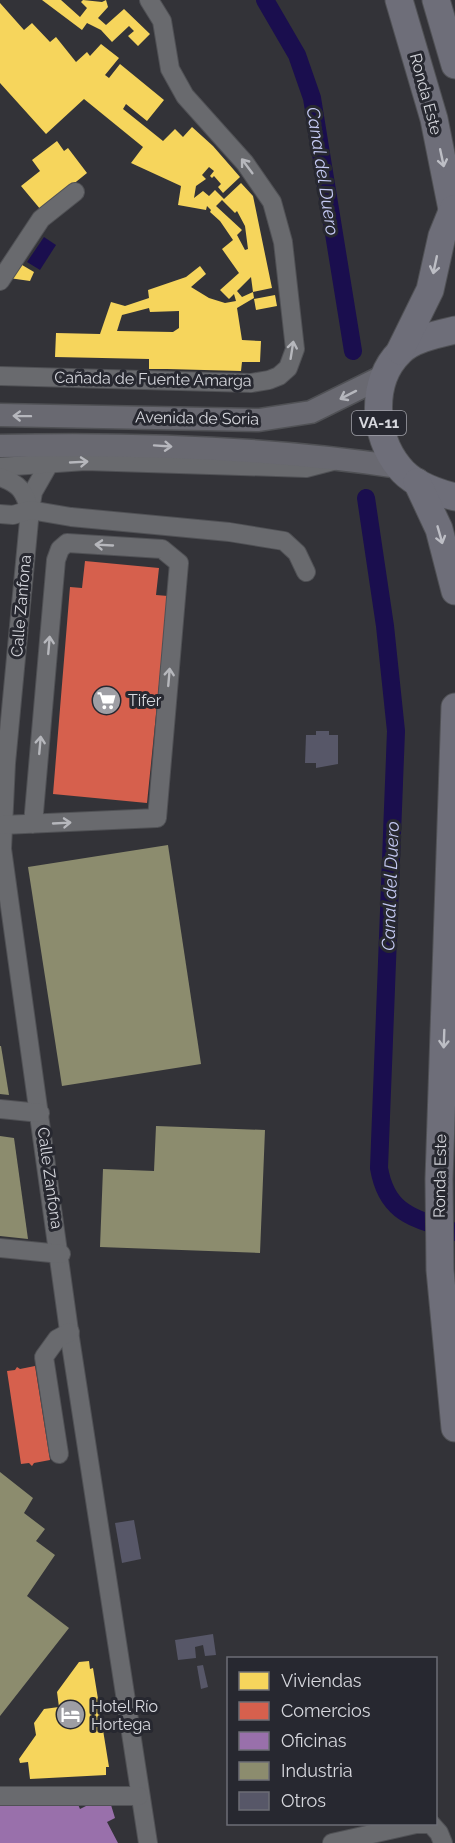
<svg xmlns="http://www.w3.org/2000/svg" width="455" height="1843" font-family="Raleway,sans-serif">
<style>
.water{fill:#1a0e4e}
.homes{fill:#f6d55c;fill-rule:evenodd}
.shops{fill:#d6604d}
.offices{fill:#9970ab}
.industry{fill:#8c8c6e}
.lines{fill:none;stroke-linecap:round;stroke-linejoin:round}
.canal{stroke:#1a0e4e;stroke-width:18}
.building{fill:#575768}
.minor-casing{stroke:#505155;stroke-width:20}
.major-casing{stroke:#505155;stroke-width:25}
.highway-casing{stroke:#505155;stroke-width:29}
.minor{stroke:#696a6e;stroke-width:18}
.major{stroke:#696971;stroke-width:22}
.highway{stroke:#6e6e79;stroke-width:27}
.oneway{stroke:#bdbec5}
.oneway2{stroke:#b6b7bc}
.oneway3{stroke:#b6b7bd}
.labels{text-anchor:middle;dominant-baseline:central;stroke-width:6;stroke-linejoin:round;paint-order:stroke}
.shield{fill:#272830;stroke:#a2a3aa;stroke-width:1.5}
.shield-label{font-size:15px;font-weight:bold;fill:#d7d8de}
.street-label{font-size:16px;fill:#d7d8de;stroke:#272830}
.poi-label{font-size:16px;fill:#d7d8de;stroke:#272830;text-anchor:start}
.water-label{font-size:18px;font-style:italic;fill:#c4c9f3;stroke:#272830}
</style>
<rect width="100%" height="100%" fill="#333338"/>
<!-- water -->
<polygon class="water" points="44,237 56,245 40,270 27,262"/>
<!-- homes -->
<g class="homes">
<polygon points="42,0 61,0 80,17 87,8 81,2 83,0 102,2 106,0 108,7 98,18 106,25 124,9 150,34 138,46 128,36 134,31 129,26 112,42 101,30 87,23 82,30"/>
<path d="M 0,3 L 24,30 L 32,23 L 50,42 L 56,37 L 76,62 L 87,52 L 90,56 L 101,44 L 119,58 L 105,75 L 109,78 L 120,64 L 164,100 L 147,121 L 126,104 L 123,109 L 163,141 L 175,129 L 183,137 L 192,127 L 213,146 L 240,177 L 223,193 L 218,187 L 221,184 L 214,176 L 212,178 L 210,176 L 214,171 L 209,167 L 202,175 L 206,179 L 196,186 L 194,198 L 203,191 L 209,196 L 215,190 L 224,199 L 241,183 L 253,196 L 272,288 L 253,292 L 254,298 L 237,308 L 242,340 L 261,341 L 260,362 L 242,362 L 241,371 L 167,369 L 149,369 L 149,359 L 55,357 L 56,333 L 100,334 L 111,302 L 125,306 L 149,298 L 148,290 L 186,277 L 200,266 L 206,274 L 191,287 L 209,298 L 225,303 L 236,301 L 234,294 L 229,299 L 220,290 L 239,273 L 222,249 L 233,240 L 220,221 L 210,212 L 211,210 L 207,206 L 206,210 L 178,205 L 181,186 L 131,163 L 143,147 L 84,99 L 46,134 L 0,83 ZM 222,200 L 235,213 L 237,211 L 245,226 L 248,249 L 245,250 L 237,235 L 242,230 L 216,206 ZM 251,277 L 253,292 L 242,297 L 237,291 ZM 149,308 L 150,312 L 179,311 L 179,328 L 173,332 L 117,331 L 122,315 Z"/>
<polygon points="57,141 64,151 68,148 87,173 41,210 21,186 40,171 32,160"/>
<polygon points="17,262 34,272 30,281 9,278"/>
<polygon points="275,295 277,306 256,310 254,299"/>
<polygon points="89,1661 90,1669 93,1668 109,1767 106,1767 106,1775 30,1779 28,1762 20,1763 19,1759 36,1735 34,1723 44,1709 59,1707 57,1692 79,1662"/>
</g>
<!-- shops -->
<g class="shops">
<polygon points="85,561 159,568 156,595 168,596 147,803 53,794 70,587 82,588"/>
<polygon points="35,1366 50,1460 34,1463 32,1466 29,1463 21,1464 7,1371 15,1370 17,1367 20,1369"/>
</g>
<!-- offices -->
<polygon class="offices" points="76,1800 80,1809 96,1801 99,1806 108,1802 111,1805 115,1818 107,1822 118,1843 0,1843 0,1802"/>
<!-- industry -->
<g class="industry">
<polygon points="168,845 201,1064 62,1086 28,867"/>
<polygon points="0,1046 1,1046 9,1095 0,1094"/>
<polygon points="156,1126 265,1130 260,1253 100,1247 103,1169 154,1171"/>
<polygon points="0,1136 14,1138 28,1239 0,1236"/>
<polygon points="0,1472 33,1498 24,1513 45,1529 36,1541 55,1555 27,1596 69,1628 0,1716"/>
</g>
<g class="lines">
<!-- canal -->
<g class="canal">
<polyline points="265,0 297,55 312,98 353,351"/>
<path d="M 366,498 L 385,626 L 396,731 L 379,1168 C 387,1215 415,1218 455,1232"/>
</g>
</g>
<!-- building -->
<g class="building">
<polygon points="316,731 329,731 329,735 338,735 338,764 316,768 316,763 305,763 306,735 316,735"/>
<polygon points="134,1520 141,1559 122,1563 115,1523"/>
<polygon points="213,1634 216,1655 205,1656 203,1645 195,1647 196,1658 178,1660 175,1640"/>
<polygon points="203,1665 208,1687 201,1689 197,1666"/>
</g>
<g class="lines">
<defs>
<g id="minor">
<polyline points="0,281 41,219 75,192"/>
<polyline points="0,376 251,383 269,380 279,376 288,368 295,349 283,242 272,202 245,163 185,96 170,69 162,21 149,0"/>
<polyline points="49,464 33,492 30,510 6,763 2,849 70,1338 148,1843"/>
<polyline points="0,467 85,461 306,468 333,461"/>
<path d="M 0,477 C 20,484 24,491 30,510"/>
<polyline points="0,514 13,515 30,510 71,517 229,532 284,541 297,553 306,572"/>
<polyline points="3,825 157,818 179,563 162,549 67,543 60,549 56,560 33,824"/>
<polyline points="0,1109 40,1113"/>
<polyline points="0,1248 61,1254"/>
<polyline points="59,1454 44,1357 57,1339 70,1332"/>
<polyline points="0,1796 139,1796"/>
<polyline points="332,1843 416,1824 431,1824 439,1833 443,1843"/>
</g>
<g id="major">
<polyline points="0,415 259,420 311,412 384,376"/>
<path d="M 0,446 C 133,443 267,447 399,467"/>
</g>
<g id="highway">
<polyline points="399,0 434,119 455,224"/>
<polyline points="436,0 455,65"/>
<path d="M 455,330 C 438,334 412,339 400,352 C 370,381 373,436 399,467 C 412,484 435,492 455,497"/>
<polyline points="400,351 430,290 442,236 453,209"/>
<polyline points="417,482 439,529 455,591"/>
<polyline points="455,707 439,1179 440,1270 455,1428"/>
</g>
</defs>
<!-- minor casing -->
<use href="#minor" class="minor-casing"/>
<!-- major casing -->
<use href="#major" class="major-casing"/>
<!-- highway casing -->
<use href="#highway" class="highway-casing"/>
<!-- minor -->
<use href="#minor" class="minor"/>
<!-- major -->
<use href="#major" class="major"/>
<!-- highway -->
<use href="#highway" class="highway"/>
</g>
<!-- one-way arrows -->
<defs><path id="oneway-shaft" d="M-6 0H5M1.5-3L5.5 0L1.5 3" fill="none" stroke-width="1.6" stroke-linecap="round" stroke-linejoin="round" transform="scale(1.5)"/></defs>
<g class="oneway">
<use href="#oneway-shaft" transform="translate(442 158) rotate(78)"/>
<use href="#oneway-shaft" transform="translate(435 265) rotate(102)"/>
<use href="#oneway-shaft" transform="translate(440 535) rotate(74)"/>
<use href="#oneway-shaft" transform="translate(444 1039) rotate(92)"/>
</g>
<g class="oneway2">
<use href="#oneway-shaft" transform="translate(247 166) rotate(-127)"/>
<use href="#oneway-shaft" transform="translate(292 350) rotate(-81)"/>
<use href="#oneway-shaft" transform="translate(79 462) rotate(-3)"/>
<use href="#oneway-shaft" transform="translate(104 545) rotate(-177)"/>
<use href="#oneway-shaft" transform="translate(49 645) rotate(-85)"/>
<use href="#oneway-shaft" transform="translate(169 677) rotate(-85)"/>
<use href="#oneway-shaft" transform="translate(40 745) rotate(-85)"/>
<use href="#oneway-shaft" transform="translate(62 823) rotate(-3)"/>
</g>
<g class="oneway3">
<use href="#oneway-shaft" transform="translate(348 395) rotate(153)"/>
<use href="#oneway-shaft" transform="translate(22 416) rotate(-179)"/>
<use href="#oneway-shaft" transform="translate(163 446) rotate(4)"/>
</g>
<!-- icons -->
<defs>
<symbol id="supermarket-disc" viewBox="-11 -11 22 22"><circle r="9.5" fill="#9e9ea4" stroke="#272830"/><path d="M-6-5.5h2.5l.6 2H6L4.5 2H-2.5L-4.4-4H-6ZM-1.5 3.2a1.3 1.3 0 1 0 .1 0ZM3 3.2a1.3 1.3 0 1 0 .1 0Z" fill="#fff"/></symbol>
<symbol id="hotel-disc" viewBox="-11 -11 22 22"><circle r="9.5" fill="#9e9ea4" stroke="#272830"/><path d="M-6-4.5h1.5V1H6V5H4.5V3h-9V5H-6ZM-4 0a1.8 1.8 0 1 1 3.6 0ZM.5 0V-2.5h3Q6-2.5 6 0Z" fill="#fff"/></symbol>
</defs>
<g fill-rule="evenodd">
<use href="#supermarket-disc" x="90" y="684" width="33" height="33"/>
<use href="#hotel-disc" x="54" y="1698" width="33" height="33"/>
</g>
<g class="labels">
<!-- shield labels -->
<rect class="shield" x="352" y="411" width="54" height="24" rx="4.5"/>
<g class="shield-label">
<text x="379" y="423">VA-11</text>
</g>
<!-- street labels -->
<g class="street-label">
<text transform="translate(426 94) rotate(75)">Ronda Este</text>
<text transform="translate(153 379) rotate(1)">Cañada de Fuente Amarga</text>
<text transform="translate(197 418) rotate(1)">Avenida de Soria</text>
<text transform="translate(21 606) rotate(-85)">Calle Zanfona</text>
<text transform="translate(440 1176) rotate(-89)">Ronda Este</text>
<text transform="translate(50 1178) rotate(82)">Calle Zanfona</text>
</g>
<!-- poi labels -->
<g class="poi-label">
<text x="128" y="700">Tifer</text>
<text x="91" y="1706">Hotel Río<tspan x="91" dy="18">Hortega</tspan></text>
</g>
<!-- water labels -->
<g class="water-label">
<text transform="translate(323 171) rotate(81)">Canal del Duero</text>
<text transform="translate(390 886) rotate(-88)">Canal del Duero</text>
</g>
</g>
<!-- legend -->
<rect x="227" y="1657" width="210" height="168" fill="#272830" stroke="#6d6e76" stroke-width="1.5"/>
<rect x="239" y="1672" width="30" height="18" fill="#f6d55c" stroke="#6d6e76" stroke-width="1.5"/>
<text x="281" y="1687" font-size="18" fill="#d7d8de">Viviendas</text>
<rect x="239" y="1702" width="30" height="18" fill="#d6604d" stroke="#6d6e76" stroke-width="1.5"/>
<text x="281" y="1717" font-size="18" fill="#d7d8de">Comercios</text>
<rect x="239" y="1732" width="30" height="18" fill="#9970ab" stroke="#6d6e76" stroke-width="1.5"/>
<text x="281" y="1747" font-size="18" fill="#d7d8de">Oficinas</text>
<rect x="239" y="1762" width="30" height="18" fill="#8c8c6e" stroke="#6d6e76" stroke-width="1.5"/>
<text x="281" y="1777" font-size="18" fill="#d7d8de">Industria</text>
<rect x="239" y="1792" width="30" height="18" fill="#575768" stroke="#6d6e76" stroke-width="1.5"/>
<text x="281" y="1807" font-size="18" fill="#d7d8de">Otros</text>
</svg>
